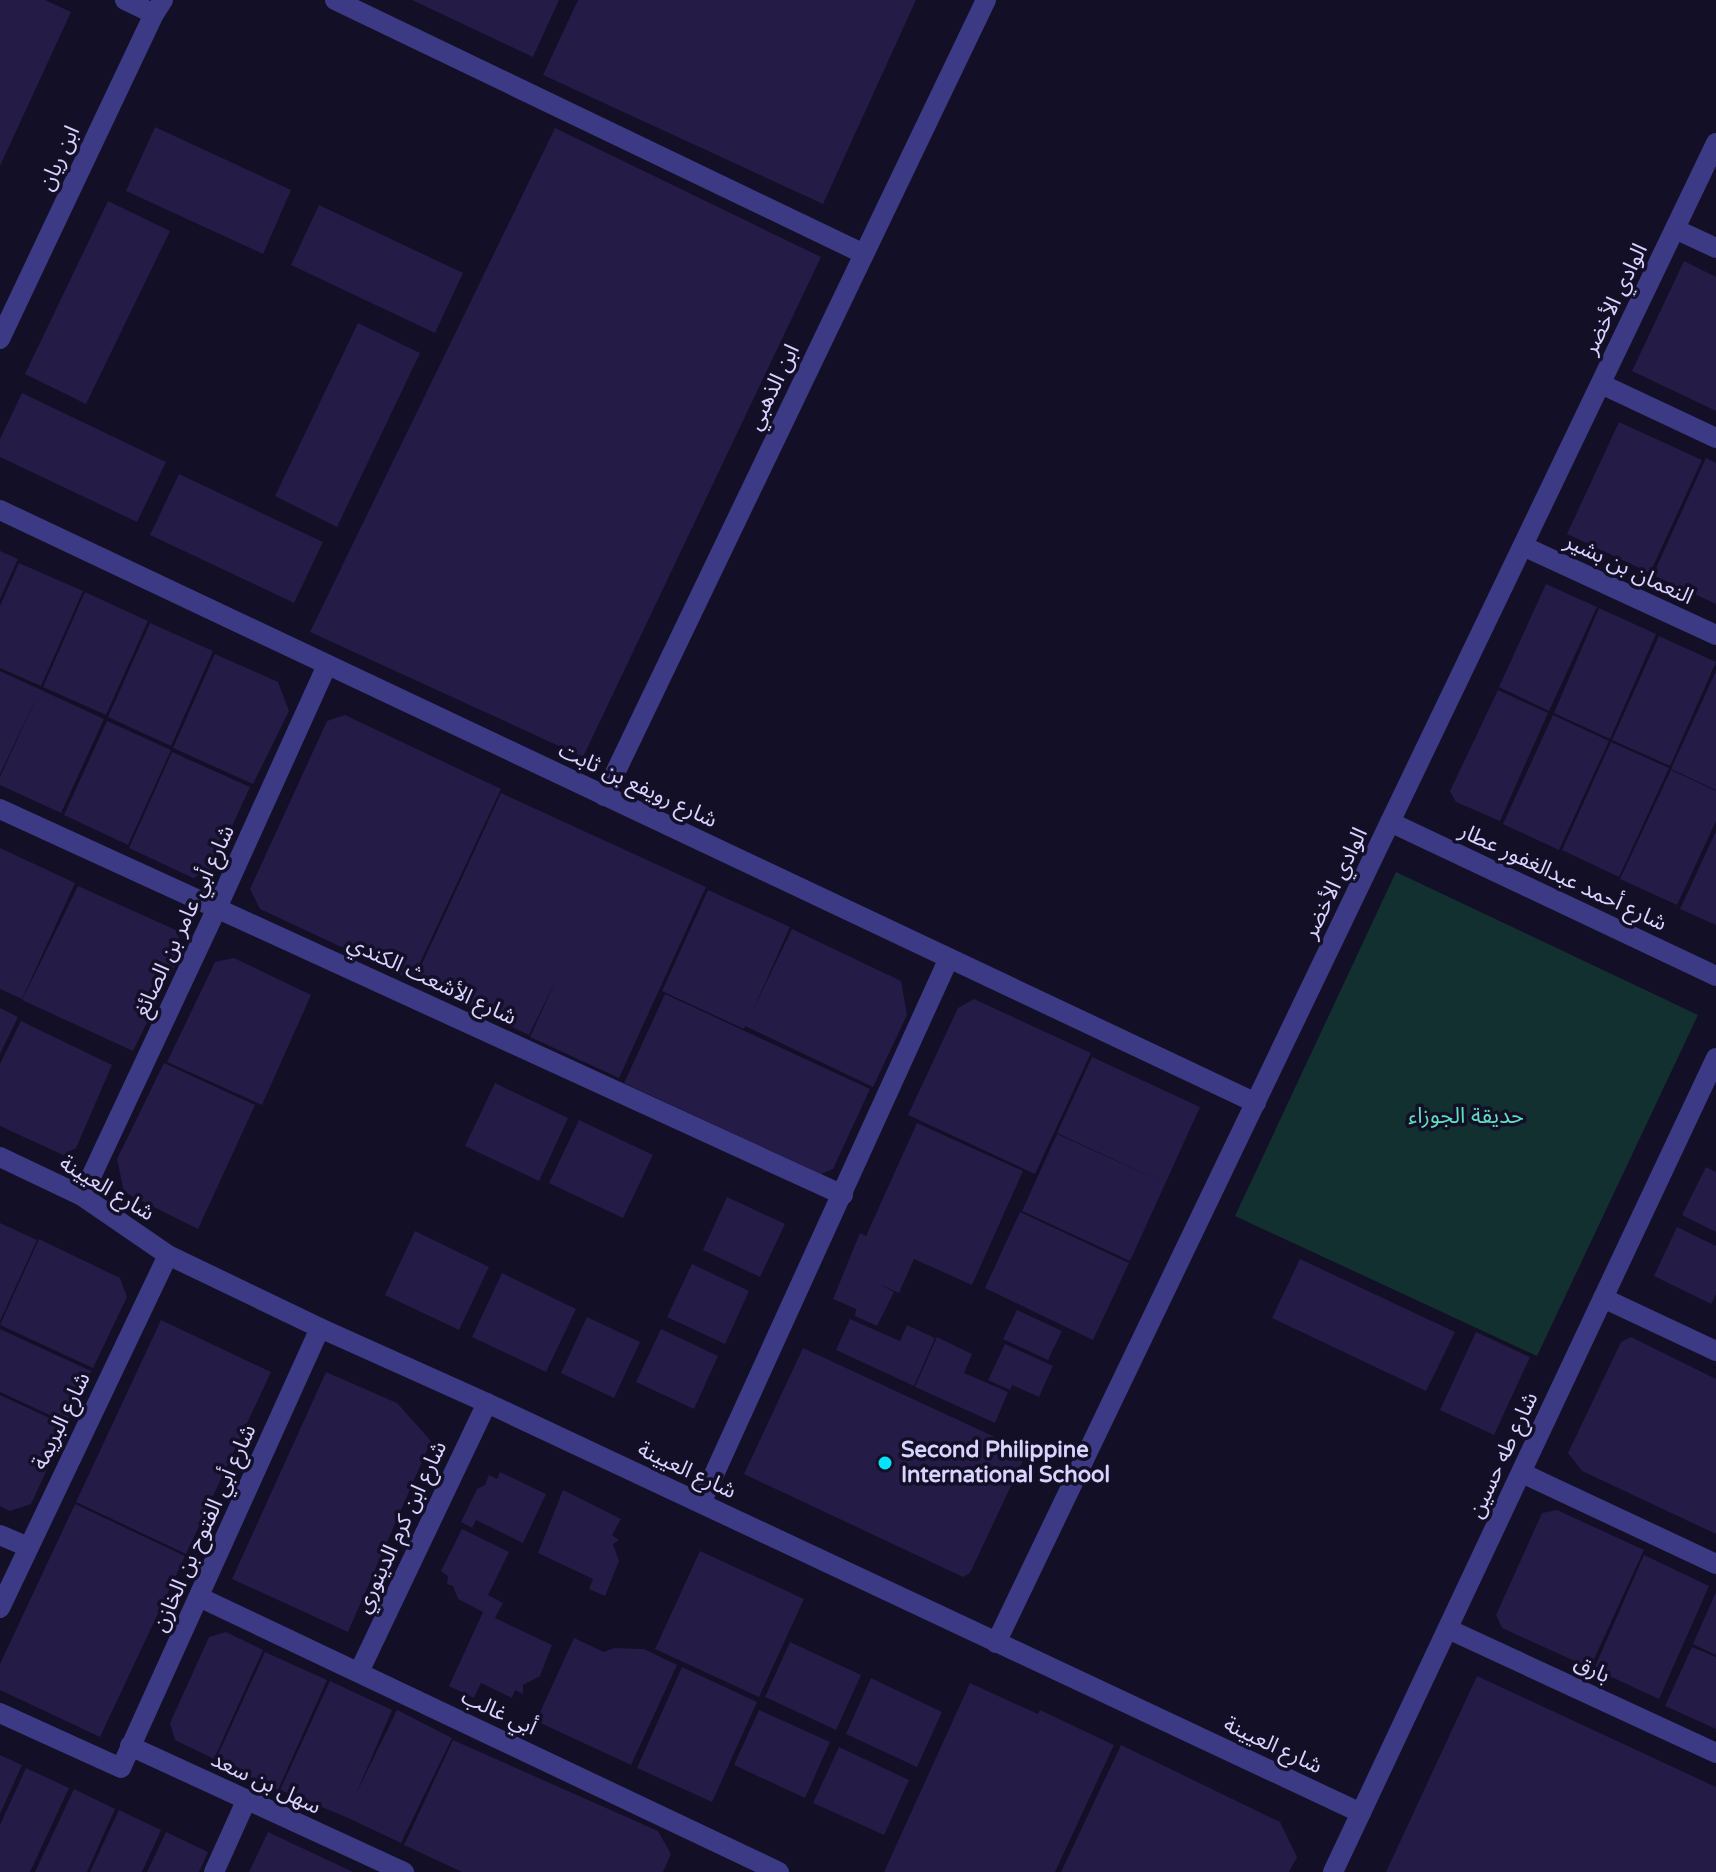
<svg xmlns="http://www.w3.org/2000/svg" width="1716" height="1872" font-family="'Varela Round','Noto Sans Arabic',sans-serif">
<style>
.green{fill:#12302f}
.building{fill:#241b47}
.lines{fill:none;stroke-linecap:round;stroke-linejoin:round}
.minor{stroke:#3d3a85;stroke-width:20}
.poi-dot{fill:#00e5ff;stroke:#130f26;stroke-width:3}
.labels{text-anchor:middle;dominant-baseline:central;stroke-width:7;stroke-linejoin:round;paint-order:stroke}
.street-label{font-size:22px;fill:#d9d4ff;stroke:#130f26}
.park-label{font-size:22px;fill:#5fe0c0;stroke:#130f26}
.poi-label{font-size:22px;font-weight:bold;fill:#d9d4ff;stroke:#130f26;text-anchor:start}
</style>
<rect width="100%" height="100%" fill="#130f26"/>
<!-- green -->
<polygon class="green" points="1396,872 1698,1015 1537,1356 1235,1216"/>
<!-- building -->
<g class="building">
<polygon points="0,0 45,0 71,12 0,166"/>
<polygon points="412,0 559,0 533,57"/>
<polygon points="578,0 916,0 823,204 543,75"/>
<polygon points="155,127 291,190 263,254 126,191"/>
<polygon points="555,128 821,257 583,757 310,632"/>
<polygon points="108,201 170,231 86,404 25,374"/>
<polygon points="319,205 463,273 435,333 291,265"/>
<polygon points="1684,261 1716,277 1716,411 1632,371"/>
<polygon points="358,323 420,353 337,527 275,496"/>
<polygon points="22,393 166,462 137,522 0,457 0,439"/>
<polygon points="1619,422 1702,460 1650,573 1567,534"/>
<polygon points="1706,458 1716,463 1716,604 1653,575"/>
<polygon points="179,474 323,542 294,603 150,535"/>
<polygon points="0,551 18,559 0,599"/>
<polygon points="19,563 83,591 41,686 0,668 0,606"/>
<polygon points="1546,584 1597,607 1549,711 1499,687"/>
<polygon points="85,592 148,621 106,715 43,687"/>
<polygon points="1599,608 1656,634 1610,739 1554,713"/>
<polygon points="150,623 213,651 171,746 108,717"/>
<polygon points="1659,636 1716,662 1670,766 1612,740"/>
<polygon points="215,654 278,682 289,711 253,784 173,748"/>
<polygon points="0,671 104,719 61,813 0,785 0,777 38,694 0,774"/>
<polygon points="1716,671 1716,790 1671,769"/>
<polygon points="1498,690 1548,713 1500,821 1456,802 1450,791"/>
<polygon points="345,715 501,789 412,980 260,909 250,889 327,721"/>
<polygon points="1553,715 1609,741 1559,850 1503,824"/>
<polygon points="107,721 171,750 128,845 64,815"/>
<polygon points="1611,742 1669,768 1619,877 1562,850"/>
<polygon points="172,752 250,787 213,868 193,878 129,848"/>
<polygon points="1671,770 1716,791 1716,821 1677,905 1620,879"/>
<polygon points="501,793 706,887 619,1078 530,1037 556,980 529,1035 414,981"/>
<polygon points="1716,831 1716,925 1680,909"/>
<polygon points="0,848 75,883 22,999 0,989"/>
<polygon points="78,886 176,930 183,949 133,1051 22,1000"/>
<polygon points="708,890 790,927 753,1010 792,929 901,981 907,1015 873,1087 745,1026 744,1029 662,991"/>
<polygon points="234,958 311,995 262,1105 167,1062 215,962"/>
<polygon points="665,994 870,1089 833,1169 821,1174 624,1083"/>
<polygon points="974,999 1091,1053 1035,1174 908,1115 958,1008"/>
<polygon points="0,1008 18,1017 0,1054"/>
<polygon points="21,1021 112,1065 76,1148 63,1155 0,1126 0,1064"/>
<polygon points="1092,1057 1200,1107 1130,1261 1022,1211 1057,1134 1162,1182 1057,1133"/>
<polygon points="164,1063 255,1105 198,1229 124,1192 117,1159"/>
<polygon points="495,1083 568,1118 539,1181 465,1146"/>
<polygon points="579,1120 653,1155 623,1218 549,1183"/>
<polygon points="917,1123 1023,1171 972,1285 914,1259 899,1293 879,1284 894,1292 877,1326 855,1316 856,1309 833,1299 860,1233 866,1236"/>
<polygon points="1706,1167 1716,1172 1716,1232 1682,1215"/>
<polygon points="727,1197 785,1224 760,1277 703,1250"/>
<polygon points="1020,1212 1129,1263 1093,1340 985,1288"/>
<polygon points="0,1223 37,1240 0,1321"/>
<polygon points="1677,1227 1716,1246 1716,1294 1711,1304 1654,1276"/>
<polygon points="415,1231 489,1267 459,1330 385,1295"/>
<polygon points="39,1239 120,1278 127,1297 93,1368 0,1325"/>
<polygon points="1300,1259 1455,1332 1426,1391 1272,1318"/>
<polygon points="692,1264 749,1291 725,1344 667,1317"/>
<polygon points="502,1273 576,1309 546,1372 472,1337"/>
<polygon points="1017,1310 1062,1331 1048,1360 1003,1339"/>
<polygon points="587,1317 640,1342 614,1398 561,1373"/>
<polygon points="850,1319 900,1341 907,1325 935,1338 914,1386 836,1350"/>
<polygon points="161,1320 271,1372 186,1554 76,1502"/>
<polygon points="0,1329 91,1371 67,1423 0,1392"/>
<polygon points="661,1329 718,1356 694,1409 636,1382"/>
<polygon points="1476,1332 1530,1357 1494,1435 1440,1410"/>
<polygon points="937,1337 972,1354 964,1373 1008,1392 995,1423 915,1387"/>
<polygon points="1631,1337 1716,1379 1716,1534 1582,1471 1568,1453 1621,1342"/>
<polygon points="1005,1344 1053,1366 1039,1397 1012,1385 1010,1390 988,1380"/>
<polygon points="803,1348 1027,1452 970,1573 963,1577 744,1474"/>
<polygon points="326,1372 397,1403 431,1441 348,1632 232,1579"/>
<polygon points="0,1395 67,1426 31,1504 10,1511 0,1506"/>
<polygon points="500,1472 546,1494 523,1543 476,1520 472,1528 461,1522 477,1489 485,1485 489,1475 497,1479"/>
<polygon points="563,1490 621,1519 612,1535 619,1540 613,1544 619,1561 605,1596 589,1589 593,1579 538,1553"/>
<polygon points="75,1504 185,1556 100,1737 0,1690 0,1664"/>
<polygon points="1557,1510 1644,1550 1590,1668 1502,1628 1496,1615 1542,1513"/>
<polygon points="462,1529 509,1552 488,1595 503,1603 495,1618 552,1645 540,1676 523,1685 523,1694 515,1690 512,1698 481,1683 474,1698 449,1686 483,1612 458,1599 453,1586 447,1584 448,1576 441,1571"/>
<polygon points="700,1551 804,1599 759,1697 655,1649"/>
<polygon points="1644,1555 1709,1586 1659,1699 1594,1669"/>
<polygon points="1716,1592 1716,1655 1693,1644"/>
<polygon points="226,1632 263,1650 214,1759 175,1740 170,1723 209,1637"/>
<polygon points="574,1638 604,1652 614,1648 644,1649 677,1665 631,1765 536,1721"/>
<polygon points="790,1642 861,1675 836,1730 765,1697"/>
<polygon points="1692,1647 1716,1657 1716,1729 1665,1706"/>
<polygon points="265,1652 327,1680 278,1790 215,1761"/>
<polygon points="682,1667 757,1702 712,1802 637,1768"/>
<polygon points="1477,1676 1716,1787 1716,1872 1386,1872"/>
<polygon points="871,1678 942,1712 917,1767 846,1734"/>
<polygon points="330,1681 392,1710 356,1794 397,1710 452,1738 401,1843 346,1817 280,1790"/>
<polygon points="970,1683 1038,1714 1040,1710 1114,1745 1055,1872 884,1872"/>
<polygon points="759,1710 830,1742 805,1798 734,1765"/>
<polygon points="453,1740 658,1831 671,1854 663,1872 462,1872 404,1845"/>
<polygon points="1121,1745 1280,1822 1297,1857 1289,1872 1061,1872"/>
<polygon points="839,1747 909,1780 884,1835 813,1803"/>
<polygon points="0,1755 22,1765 0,1814"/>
<polygon points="26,1768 69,1788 30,1872 0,1872 0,1825"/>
<polygon points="74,1789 115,1809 87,1872 35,1872"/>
<polygon points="119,1810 161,1830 142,1872 90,1872"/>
<polygon points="166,1832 208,1852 199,1872 147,1872"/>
<polygon points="268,1832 353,1872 249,1872"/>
</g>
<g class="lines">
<!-- minor -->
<g class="minor">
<polyline points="125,0 154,14"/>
<polyline points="335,0 864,254"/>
<polyline points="1675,229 1716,248"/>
<polyline points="0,339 154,14 163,0"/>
<polyline points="1601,384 1716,438"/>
<polyline points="0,510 1256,1103"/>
<polyline points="1523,546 1716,635"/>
<polyline points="604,796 986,0"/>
<polyline points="0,809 843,1195"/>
<polyline points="1390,822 1716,976"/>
<polyline points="0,1157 82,1196 168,1255 320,1328 487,1403 1361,1813"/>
<polyline points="82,1196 217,908 327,665"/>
<polyline points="1603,1298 1716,1351"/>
<polyline points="1522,1473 1716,1564"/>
<polyline points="701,1503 949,958"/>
<polyline points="0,1535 28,1547"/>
<polyline points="199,1597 779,1872"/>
<polyline points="0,1608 168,1255"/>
<polyline points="1448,1629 1716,1753"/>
<polyline points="996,1643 1716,143"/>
<polyline points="359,1672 487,1403"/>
<polyline points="0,1713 121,1768 320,1328"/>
<polyline points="130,1746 404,1872"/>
<polyline points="214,1872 246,1801"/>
<polyline points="1333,1872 1716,1058"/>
</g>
</g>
<!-- markers -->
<circle class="poi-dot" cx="885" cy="1463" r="8"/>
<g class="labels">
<!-- street labels -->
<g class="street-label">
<text transform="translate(59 158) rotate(-65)">ابن ريان</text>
<text transform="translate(1615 299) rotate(-64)">الوادي الأخضر</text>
<text transform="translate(773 387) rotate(-64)">ابن الذهبي</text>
<text transform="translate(1629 569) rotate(25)">النعمان بن بشير</text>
<text transform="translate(638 785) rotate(25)">شارع رويفع بن ثابت</text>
<text transform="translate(1563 877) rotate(25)">شارع أحمد عبدالغفور عطار</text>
<text transform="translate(1335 883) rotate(-64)">الوادي الأخضر</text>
<text transform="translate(184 921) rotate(-65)">شارع أبي عامر بن الصائغ</text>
<text transform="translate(432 980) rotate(25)">شارع الأشعث الكندي</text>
<text transform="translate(107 1188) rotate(31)">شارع العيينة</text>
<text transform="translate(61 1421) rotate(-64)">شارع البريمة</text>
<text transform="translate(1503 1455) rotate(-65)">شارع طه حسين</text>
<text transform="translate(687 1470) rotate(25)">شارع العيينة</text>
<text transform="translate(401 1527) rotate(-65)">شارع ابن كرم الدينوري</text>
<text transform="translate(204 1528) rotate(-66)">شارع أبي الفتوح بن الخازن</text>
<text transform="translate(1592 1669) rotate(25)">بارق</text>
<text transform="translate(499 1712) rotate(25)">أبي غالب</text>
<text transform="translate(1273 1745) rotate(25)">شارع العيينة</text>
<text transform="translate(266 1783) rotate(25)">سهل بن سعد</text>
</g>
<!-- park labels -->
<g class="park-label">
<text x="1466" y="1116">حديقة الجوزاء</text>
</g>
<!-- poi labels -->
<g class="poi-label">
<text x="901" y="1450">Second Philippine<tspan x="901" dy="25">International School</tspan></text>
</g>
</g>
</svg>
